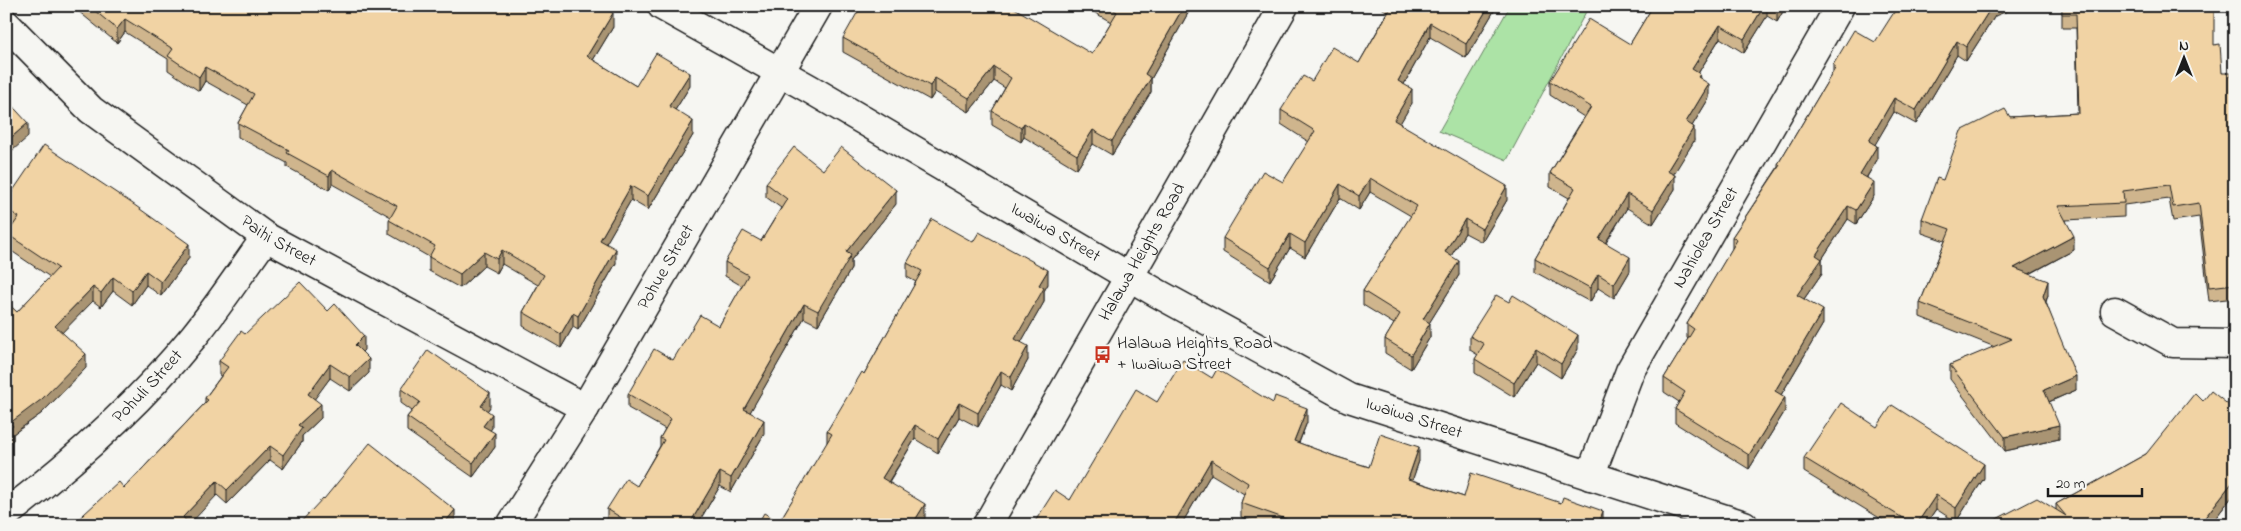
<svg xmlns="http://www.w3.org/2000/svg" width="2241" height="531" font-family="'Indie Flower',sans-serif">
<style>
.green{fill:#ace3a6;stroke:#648061}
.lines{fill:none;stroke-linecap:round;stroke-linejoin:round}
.minor-casing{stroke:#1c1c1c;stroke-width:31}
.tertiary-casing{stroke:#1c1c1c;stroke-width:31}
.minor{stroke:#f6f6f2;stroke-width:28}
.tertiary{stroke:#f6f6f2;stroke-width:28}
.wall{fill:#cfb58d;stroke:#1c1c1c}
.shaded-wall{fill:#a99473;stroke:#1c1c1c}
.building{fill:#f1d3a4;stroke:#1c1c1c}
.labels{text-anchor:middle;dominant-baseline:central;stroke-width:4.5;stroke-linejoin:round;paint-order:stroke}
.street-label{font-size:18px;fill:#1c1c1c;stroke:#f6f6f2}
.poi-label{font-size:18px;fill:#1c1c1c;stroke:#f6f6f2;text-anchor:start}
</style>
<rect width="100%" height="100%" fill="#f6f6f2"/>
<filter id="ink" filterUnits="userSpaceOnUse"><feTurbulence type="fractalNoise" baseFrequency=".02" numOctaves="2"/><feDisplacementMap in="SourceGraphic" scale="10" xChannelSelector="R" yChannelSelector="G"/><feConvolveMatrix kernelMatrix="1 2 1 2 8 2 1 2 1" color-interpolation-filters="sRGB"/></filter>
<g filter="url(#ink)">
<!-- green -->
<polygon class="green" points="1510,6 1589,6 1507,160 1439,131"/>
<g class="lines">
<defs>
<g id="minor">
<path id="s1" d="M 662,6 L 810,89 L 1157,293 L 1349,398 L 1744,525"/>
<path id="s2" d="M 6,24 L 91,110 L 266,237 L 585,408"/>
<polyline points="2115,311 2173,343 2235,344"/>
<path id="s3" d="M 1590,476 L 1630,371 L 1840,6"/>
<path id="s4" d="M 6,514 C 75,461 139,404 194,336 C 220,304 242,270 266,237"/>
<path id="s5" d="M 511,525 L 585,408 L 818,6"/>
</g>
<g id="tertiary">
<path id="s6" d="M 987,525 L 1284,6"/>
</g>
</defs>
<!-- minor casing -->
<use href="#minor" class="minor-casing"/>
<!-- tertiary casing -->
<use href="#tertiary" class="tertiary-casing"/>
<!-- minor -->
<use href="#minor" class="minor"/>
<!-- tertiary -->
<use href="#tertiary" class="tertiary"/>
</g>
<!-- wall -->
<g class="wall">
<polygon points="72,6 564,6 572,11 613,27 593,60 636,86 690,86 675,110 693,135 648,210 631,200 606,243 616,263 578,330 573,327 561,348 523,326 523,312 538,285 502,264 497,273 484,266 460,288 429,271 429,257 389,234 389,220 391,217 332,184 329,190 287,167 287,163 238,137 238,123 248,105 205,81 199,91 168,70 168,59 125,32 117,43"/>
<polygon points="1090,6 1192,6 1151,79 1151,92 1112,155 1093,144 1077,169 1024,137 1021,142 992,125 992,111 1005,88 994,81 969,112 935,92 930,100 843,52 843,38 1092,54 1111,22 1090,10"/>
<polygon points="1378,6 1497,6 1466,58 1430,37 1404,84 1412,103 1400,123 1507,200 1482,242 1465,233 1451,256 1459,275 1429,323 1430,337 1411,369 1385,353 1385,339 1394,324 1363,305 1363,291 1411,216 1370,192 1359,210 1340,198 1305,257 1290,248 1270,281 1223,252 1223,238 1283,182 1309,142 1281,124 1281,110 1312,81 1359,63 1388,12"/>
<polygon points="1653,6 1786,6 1777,22 1767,16 1744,53 1720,38 1699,72 1700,79 1709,98 1692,126 1694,141 1673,174 1675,189 1653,224 1627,208 1606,243 1630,271 1614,298 1598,288 1590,302 1535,272 1535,258 1569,198 1550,187 1550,173 1584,117 1550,95 1550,81 1630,44"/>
<polygon points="2062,6 2214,45 2222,73 2231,77 2235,76 2235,298 2209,301 2199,217 2173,221 2169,199 2124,205 2124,217 2066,220 2074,250 2030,274 2048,295 2046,302 2076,390 2049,402 2059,439 2005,451 1950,379 1950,365 1995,347 1920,317 1920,303 1945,241 1922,233 1922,219 1943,180 2010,117 2078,113 2076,28 2062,28"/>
<polygon points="1995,16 1966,61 1957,55 1916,124 1894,112 1875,144 1877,160 1867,177 1874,196 1856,224 1848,219 1822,259 1822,273 1804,299 1823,324 1781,395 1785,411 1749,469 1675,423 1675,409 1679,402 1664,392 1664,378 1688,339 1687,338 1687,324 1732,249 1732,237 1778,167 1778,164 1833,72 1833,65 1875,42"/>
<polygon points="823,170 896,204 851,260 851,269 818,325 804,318 750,412 764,434 731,492 720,486 697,525 609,525 607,523 607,509 637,486 660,446 660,438 665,429 628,408 628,394 719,326 742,286 725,276 725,262 761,241 781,208 766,197 766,183"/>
<polygon points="6,201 189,258 161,296 146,285 132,305 113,291 101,307 93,301 62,332 86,368 42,413 13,434 13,440 6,445 6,302 17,312 50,277 7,248 7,234 12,227 6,223"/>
<polygon points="907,263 1048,284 1044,291 1044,302 1021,342 1028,360 1011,391 1001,385 978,427 959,417 938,453 915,439 889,482 925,518 779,522 827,444 827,431 864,374 916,282 907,277"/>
<polygon points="245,334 364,350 362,352 369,373 350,391 330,378 314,399 321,418 302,436 302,442 283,469 270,460 227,504 217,495 72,525 124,488 205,403 205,398 221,376 219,375 219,361"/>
<polygon points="1470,336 1578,349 1561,378 1536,362 1514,397 1475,373 1475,359 1478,355 1470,350"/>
<polygon points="1212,378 1273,403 1307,422 1299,443 1334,456 1369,467 1419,461 1412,480 1464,497 1603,525 1263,525 1241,517 1241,503 1244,494 1211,474 1181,525 1034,525 1034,523 1070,500 1157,402"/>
<polygon points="401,389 490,407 487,411 492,428 490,430 495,447 473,477 407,431 407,417 412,411 401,403"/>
<polygon points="2203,401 2235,410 2235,493 2210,525 1985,525 2056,510 2056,504 2146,454"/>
<polygon points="1877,427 1984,478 1956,522 1936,509 1925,525 1891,525 1804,472 1804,458"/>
</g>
<!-- shaded-wall -->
<g class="shaded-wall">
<polygon points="1184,6 1192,6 1151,79 1151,92 1112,155 1112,141 1145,74"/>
<polygon points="1489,6 1497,6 1466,58 1466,44"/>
<polygon points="1764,6 1767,6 1767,16 1744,53 1744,39"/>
<polygon points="1778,6 1786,6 1777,22 1777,8"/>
<polygon points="1992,6 2020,6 1995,16 1966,61 1966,47"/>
<polygon points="613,13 613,27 587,70 587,56"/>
<polygon points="125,19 125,32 117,43 117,29"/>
<polygon points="1430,23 1430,37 1398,95 1398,81"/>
<polygon points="1720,25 1720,38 1692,83 1692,69"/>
<polygon points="1957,41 1957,55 1916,124 1916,110"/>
<polygon points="205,67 205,81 199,91 199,77"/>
<polygon points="994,67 994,81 969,112 969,98"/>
<polygon points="690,73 690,86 669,120 669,106"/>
<polygon points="935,78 935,92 930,100 930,86"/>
<polygon points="1709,84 1709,98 1686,136 1686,122"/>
<polygon points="1412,89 1412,103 1394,134 1394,120"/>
<polygon points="1894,98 1894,112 1869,155 1869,141"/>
<polygon points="693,121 693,135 648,210 648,196"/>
<polygon points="28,123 28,137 6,156 6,142"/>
<polygon points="1024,123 1024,137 1021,142 1021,128"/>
<polygon points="1694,127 1694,141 1667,185 1667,171"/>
<polygon points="1093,130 1093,144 1077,169 1077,155"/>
<polygon points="1877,146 1877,160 1860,188 1860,174"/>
<polygon points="332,170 332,184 329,190 329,176"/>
<polygon points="1675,175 1675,189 1653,224 1653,210"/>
<polygon points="1370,178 1370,192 1359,210 1359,196"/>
<polygon points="1874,182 1874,196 1856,224 1856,210"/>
<polygon points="1340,184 1340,198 1305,257 1305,243"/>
<polygon points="631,186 631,200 600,254 600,240"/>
<polygon points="1507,186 1507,200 1482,242 1482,229"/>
<polygon points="896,190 896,204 851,260 851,269 818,325 818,311 846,252"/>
<polygon points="1627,194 1627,208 1599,253 1599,239"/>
<polygon points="1848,206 1848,219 1822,259 1822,273 1797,309 1797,295 1816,255"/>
<polygon points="1465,219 1465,233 1445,266 1445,252"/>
<polygon points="1290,234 1290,248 1270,281 1270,267"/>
<polygon points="2074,236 2074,250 2014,282 2014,268"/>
<polygon points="189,244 189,258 161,296 161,282"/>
<polygon points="616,249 616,263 578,330 578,316"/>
<polygon points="502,250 502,264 497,273 497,259"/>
<polygon points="484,252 484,266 460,288 460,274"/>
<polygon points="1630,257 1630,271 1614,298 1614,284"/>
<polygon points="1459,261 1459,275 1423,333 1423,319"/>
<polygon points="1048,270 1048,284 1044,291 1044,302 1015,353 1015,339 1039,285"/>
<polygon points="146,271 146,285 132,305 132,291"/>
<polygon points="1598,274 1598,288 1590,302 1590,288"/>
<polygon points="113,277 113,291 101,307 101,293"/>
<polygon points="2048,281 2048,295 2043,310 2043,296"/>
<polygon points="93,287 93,301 55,340 55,326"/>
<polygon points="804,304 804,318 744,423 744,409"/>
<polygon points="1823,310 1823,324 1775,405 1775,391"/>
<polygon points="573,313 573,327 561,348 561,334"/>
<polygon points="1430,323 1430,337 1411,369 1411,355"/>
<polygon points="1578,335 1578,349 1561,378 1561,364"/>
<polygon points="364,336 364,350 355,359 355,345"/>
<polygon points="1028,346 1028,360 1011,391 1011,377"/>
<polygon points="1536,348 1536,362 1514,397 1514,383"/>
<polygon points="86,354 86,368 42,413 13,434 13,440 6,445 6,431 10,423"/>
<polygon points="369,359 369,373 350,391 350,377"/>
<polygon points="330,364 330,378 308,408 308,394"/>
<polygon points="1001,371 1001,385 978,427 978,413"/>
<polygon points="2076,376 2076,390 2044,404 2044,390"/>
<polygon points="490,393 490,407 481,420 481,406"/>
<polygon points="1785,397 1785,411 1749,469 1749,455"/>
<polygon points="959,403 959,417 938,453 938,439"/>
<polygon points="321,404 321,418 302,436 302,442 283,469 283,455 298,425"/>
<polygon points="1307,408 1307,422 1294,455 1294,441"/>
<polygon points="492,414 492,428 483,440 483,426"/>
<polygon points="764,420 764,434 731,492 731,478"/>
<polygon points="915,425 915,439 882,492 882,478"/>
<polygon points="2059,425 2059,439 2005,451 2005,437"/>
<polygon points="495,433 495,447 473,477 473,463"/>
<polygon points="270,446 270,460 227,504 227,490"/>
<polygon points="1419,447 1419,461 1408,493 1408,479"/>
<polygon points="1211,460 1211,474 1181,525 1173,525"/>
<polygon points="1984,464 1984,478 1956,522 1956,508"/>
<polygon points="720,472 720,486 697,525 689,525"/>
<polygon points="2235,479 2235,493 2210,525 2199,525"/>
<polygon points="217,481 217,495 189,525 182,525 183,517"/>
<polygon points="1936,495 1936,509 1925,525 1916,525"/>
<polygon points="925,504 925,518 921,525 912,525"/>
<polygon points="455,510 455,524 454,525 443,525"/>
<polygon points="1603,511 1603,525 1598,525"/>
<polygon points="2157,521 2157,525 2151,525"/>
</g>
<!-- building -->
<g class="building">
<polygon points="89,6 564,6 572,11 575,6 601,6 613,13 587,56 636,86 656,53 690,73 669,106 693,121 648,196 631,186 600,240 616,249 578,316 573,313 561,334 523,312 544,275 502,250 497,259 484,252 460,274 429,257 435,246 389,220 397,206 332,170 329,176 287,153 289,150 238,123 254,94 205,67 199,77 168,56 173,49 125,19 117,29"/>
<polygon points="861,6 1011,6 1092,54 1117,12 1108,6 1184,6 1145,74 1151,78 1112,141 1093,130 1077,155 1024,123 1021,128 992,111 1011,78 994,67 969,98 935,78 930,86 843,38"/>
<polygon points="1392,6 1489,6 1466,44 1430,23 1398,81 1412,89 1394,120 1507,186 1482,229 1465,219 1445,252 1459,261 1423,319 1430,323 1411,355 1385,339 1400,314 1363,291 1417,206 1370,178 1359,196 1340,184 1305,243 1290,234 1270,267 1223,238 1263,171 1283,182 1315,131 1281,110 1303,76 1312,81 1332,47 1359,63"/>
<polygon points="1653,6 1764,6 1744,39 1720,25 1692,69 1700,74 1698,77 1709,84 1686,122 1694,127 1667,171 1675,175 1653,210 1627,194 1599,239 1630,257 1614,284 1598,274 1590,288 1535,258 1575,188 1550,173 1591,107 1550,81 1589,19 1630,44"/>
<polygon points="1898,6 1992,6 1966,47 1957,41 1916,110 1894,98 1869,141 1877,146 1860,174 1874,182 1856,210 1848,206 1816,255 1822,259 1797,295 1823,310 1775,391 1785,397 1749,455 1675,409 1685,392 1664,378 1694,329 1687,324 1737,240 1732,237 1780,165 1778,164 1836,67 1833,65 1854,30 1875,42"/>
<polygon points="2062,6 2214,6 2214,45 2220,44 2222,73 2231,73 2231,77 2235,76 2235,284 2209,287 2199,203 2173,207 2169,185 2123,191 2124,203 2058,206 2074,236 2014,268 2048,281 2043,296 2076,376 2044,390 2059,425 2005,437 1950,365 2012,339 1920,303 1950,229 1922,219 1937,178 1943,180 1961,131 2005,109 2010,117 2079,113 2076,14 2062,14"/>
<polygon points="6,99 28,123 6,142"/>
<polygon points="44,145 133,204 189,244 161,282 146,271 132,291 113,277 101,293 93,287 55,326 86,354 42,399 10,423 13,426 6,431 6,302 17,312 58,268 7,234 19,217 6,209 6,201"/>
<polygon points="794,147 823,170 841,147 896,190 846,252 851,255 818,311 804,304 744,409 764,420 731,478 720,472 689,525 633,525 607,509 626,479 637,486 664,440 660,438 671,419 628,394 654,349 673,360 700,315 719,326 748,275 725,262 743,231 761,241 787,199 766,183"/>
<polygon points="932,219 973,242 979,232 1048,270 1039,285 1044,288 1015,339 1028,346 1011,377 1001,371 978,413 959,403 938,439 915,425 882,478 925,504 912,525 757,525 764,513 779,522 832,434 827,431 862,372 864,374 922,271 907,263"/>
<polygon points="300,282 328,311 335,304 364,336 355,345 369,359 350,377 330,364 308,394 321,404 298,425 302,428 283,455 270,446 227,490 217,481 183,517 186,521 182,525 72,525 119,482 124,488 208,400 205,398 228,367 219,361 241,331 245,334"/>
<polygon points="1496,295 1509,302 1513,295 1578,335 1561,364 1536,348 1514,383 1475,359 1484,344 1470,336"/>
<polygon points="428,350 490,393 481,406 492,414 483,426 495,433 473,463 407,417 420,402 401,389"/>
<polygon points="1183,360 1212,378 1217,369 1273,403 1275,396 1307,408 1294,441 1334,456 1369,467 1380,434 1419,447 1408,479 1464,497 1471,473 1561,503 1563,497 1603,511 1598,525 1404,525 1393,521 1392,525 1303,525 1241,503 1248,483 1211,460 1173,525 1037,525 1034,523 1055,490 1070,500 1136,389 1157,402"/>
<polygon points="2211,391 2235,410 2235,479 2199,525 2159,525 2157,521 2151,525 1985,525 2037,498 2066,516 2056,504 2146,454 2195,393 2203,401"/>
<polygon points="1841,403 1877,427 1892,405 1984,464 1956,508 1936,495 1916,525 1914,525 1804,458"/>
<polygon points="370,443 455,510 443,525 298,525 323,498 324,499"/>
</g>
</g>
<!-- icons -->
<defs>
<symbol id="bus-bare" viewBox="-9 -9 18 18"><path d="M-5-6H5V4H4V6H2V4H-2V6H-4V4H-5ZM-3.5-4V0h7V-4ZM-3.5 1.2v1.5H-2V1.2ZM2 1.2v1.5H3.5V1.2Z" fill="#c8321e" stroke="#f6f6f2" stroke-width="2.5" paint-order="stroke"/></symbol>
</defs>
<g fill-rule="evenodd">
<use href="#bus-bare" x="1090" y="342" width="25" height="25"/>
</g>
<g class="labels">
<!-- street labels -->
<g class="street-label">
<text stroke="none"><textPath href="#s1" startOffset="454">Iwaiwa Street</textPath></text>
<text stroke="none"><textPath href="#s3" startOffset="266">Nahiolea Street</textPath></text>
<text stroke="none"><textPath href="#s2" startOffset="350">Paihi Street</textPath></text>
<text stroke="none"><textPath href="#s6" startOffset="314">Halawa Heights Road</textPath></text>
<text stroke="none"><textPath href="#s5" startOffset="301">Pohue Street</textPath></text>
<text stroke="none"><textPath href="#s4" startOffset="191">Pohuli Street</textPath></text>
<text stroke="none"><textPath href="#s1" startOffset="859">Iwaiwa Street</textPath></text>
</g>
<!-- poi labels -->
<g class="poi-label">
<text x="1117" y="344">Halawa Heights Road<tspan x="1117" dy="21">+ Iwaiwa Street</tspan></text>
</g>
</g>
<!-- margin -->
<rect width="2241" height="531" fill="none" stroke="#f6f6f2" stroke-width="25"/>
<rect x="12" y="12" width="2216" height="506" fill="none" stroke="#1c1c1c" stroke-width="2" filter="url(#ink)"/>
<!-- north arrow -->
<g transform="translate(2184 58)" stroke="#f6f6f2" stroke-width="4" paint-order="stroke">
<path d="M0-4L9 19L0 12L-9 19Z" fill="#1c1c1c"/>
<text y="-8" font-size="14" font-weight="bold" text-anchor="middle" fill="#1c1c1c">N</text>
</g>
<!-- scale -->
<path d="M2048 488v8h94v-8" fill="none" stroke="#1c1c1c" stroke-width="2.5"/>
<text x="2056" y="488" font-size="15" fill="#1c1c1c" stroke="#f6f6f2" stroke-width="4" paint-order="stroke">20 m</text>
</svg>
